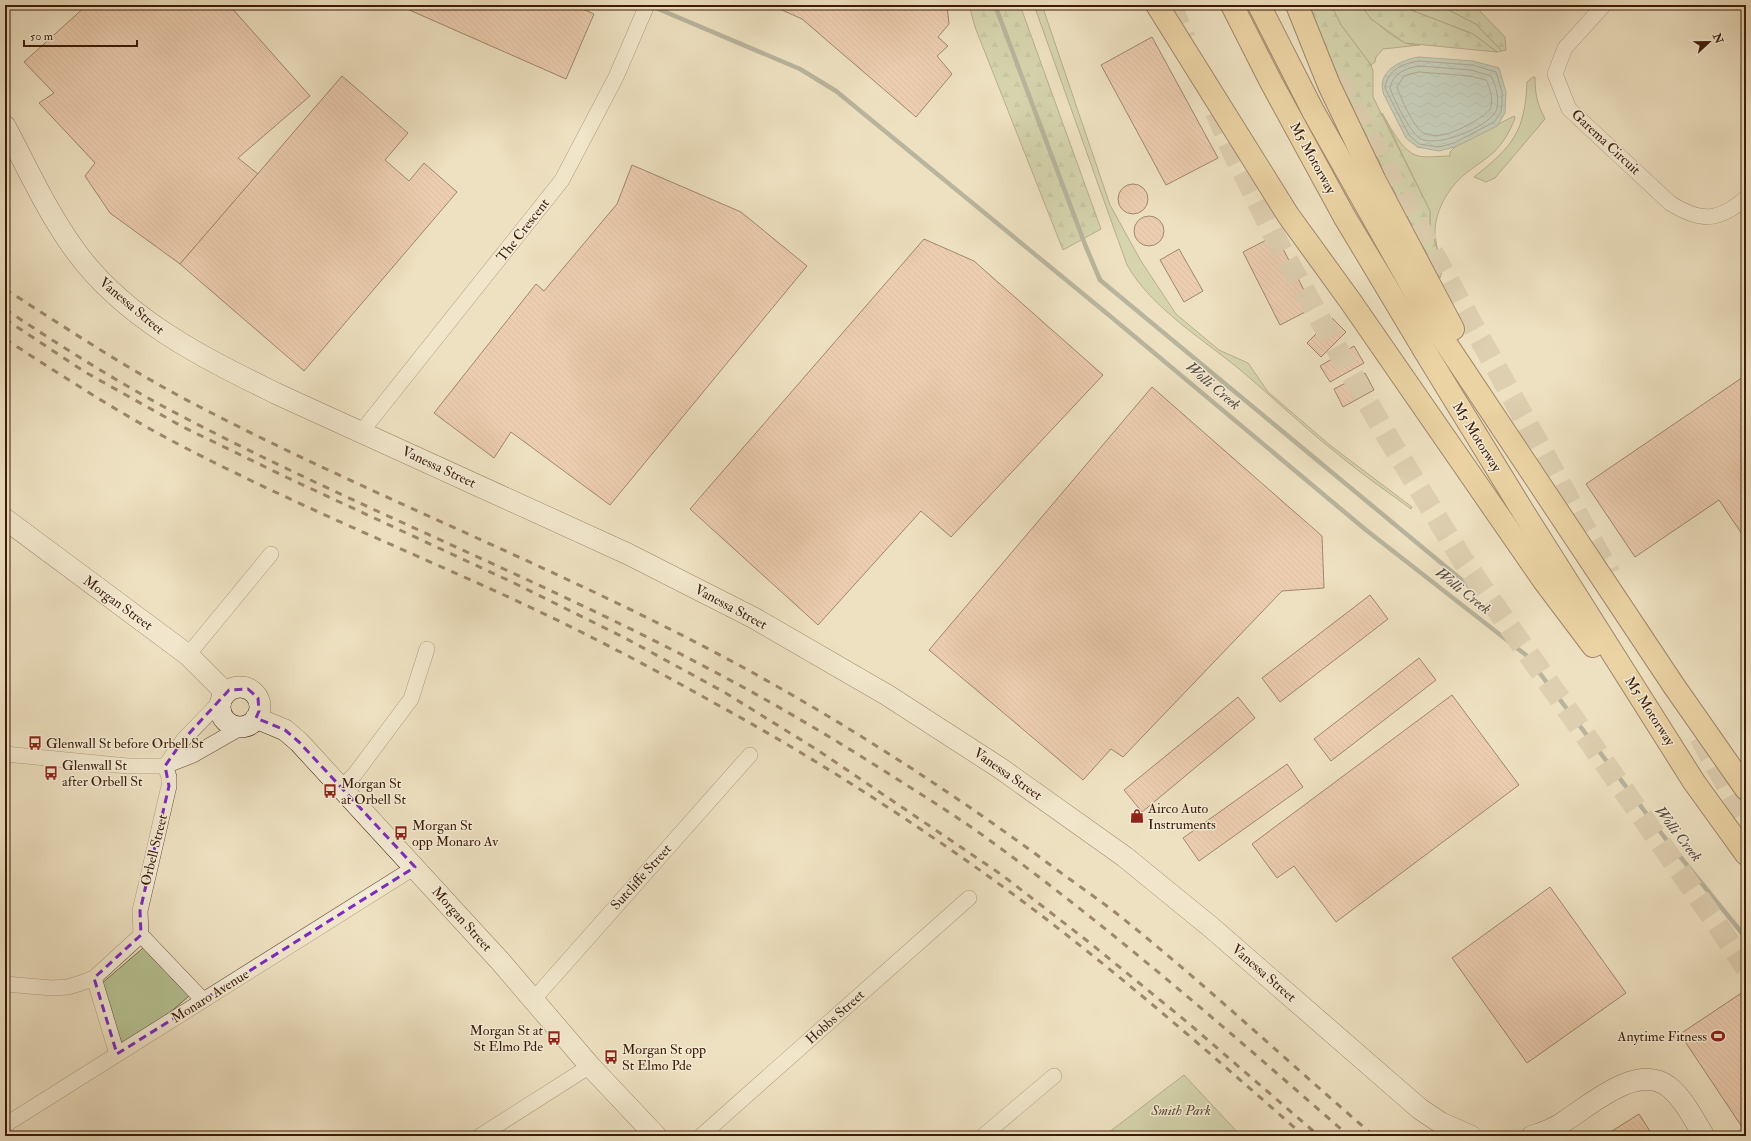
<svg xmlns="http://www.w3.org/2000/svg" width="1751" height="1141" font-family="'IM FELL Double Pica',serif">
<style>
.green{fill:#b6c394;stroke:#796f4e}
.forest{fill:url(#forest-firs);stroke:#796f4e}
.water{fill:url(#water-waves);stroke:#767c72}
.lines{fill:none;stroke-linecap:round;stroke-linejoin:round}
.shore{stroke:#6c6c60;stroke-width:1}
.stream{stroke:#767c72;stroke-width:4.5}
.building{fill:url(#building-back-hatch);stroke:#3c1b07}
.highway-tunnel{stroke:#cab99c;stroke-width:22;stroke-dasharray:22 11;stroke-linecap:butt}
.street-casing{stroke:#684c36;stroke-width:16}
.secondary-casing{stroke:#3c1b07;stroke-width:22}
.highway-casing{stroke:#3c1b07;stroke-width:24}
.street{stroke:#f4ecd7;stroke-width:15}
.secondary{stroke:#f4ecd7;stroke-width:21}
.highway{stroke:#e7c080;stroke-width:22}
.rail{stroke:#3c1b07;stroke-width:3;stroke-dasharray:7 7;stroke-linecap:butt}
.marked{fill:none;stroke:#7b2cbf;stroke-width:3;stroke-dasharray:8 5;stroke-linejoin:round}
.labels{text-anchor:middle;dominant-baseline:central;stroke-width:3;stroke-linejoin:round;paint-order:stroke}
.street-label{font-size:14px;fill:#3c1b07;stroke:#f4ecd7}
.poi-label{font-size:14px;fill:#3c1b07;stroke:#f4ecd7;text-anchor:start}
.park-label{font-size:14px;font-style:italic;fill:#614d31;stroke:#f4ecd7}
.water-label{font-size:15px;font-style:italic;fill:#594b3d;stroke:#f4ecd7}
</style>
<defs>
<pattern id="forest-firs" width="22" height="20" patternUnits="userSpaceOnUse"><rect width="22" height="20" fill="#b6c394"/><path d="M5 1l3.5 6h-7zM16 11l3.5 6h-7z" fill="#9da77e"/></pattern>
<pattern id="water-waves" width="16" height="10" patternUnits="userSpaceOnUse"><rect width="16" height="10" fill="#9cbcba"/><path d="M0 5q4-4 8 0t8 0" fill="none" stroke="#87a19e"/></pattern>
<pattern id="building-back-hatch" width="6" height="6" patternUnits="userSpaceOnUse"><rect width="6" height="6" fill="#e8b399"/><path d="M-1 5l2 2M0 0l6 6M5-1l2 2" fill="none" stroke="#c89982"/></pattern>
</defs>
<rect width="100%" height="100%" fill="#eee1c1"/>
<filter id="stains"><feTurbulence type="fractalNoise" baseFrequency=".005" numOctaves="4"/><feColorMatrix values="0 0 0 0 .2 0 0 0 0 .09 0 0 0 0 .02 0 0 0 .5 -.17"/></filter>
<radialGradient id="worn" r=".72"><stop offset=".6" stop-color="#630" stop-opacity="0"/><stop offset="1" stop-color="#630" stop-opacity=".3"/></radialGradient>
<!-- green -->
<g class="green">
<path d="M 1034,5 L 1042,5 L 1110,205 L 1141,261 L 1176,314 L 1219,350 L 1248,363 L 1268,392 L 1331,446 L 1412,507 L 1411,509 C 1389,493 1366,477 1345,460 C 1310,433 1278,402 1244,373 C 1206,341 1152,309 1127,265 Z"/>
<path d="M 1331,5 L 1361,5 C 1372,20 1387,34 1404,42 C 1409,45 1415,45 1420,45 L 1383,49 L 1376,57 L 1375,62 L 1371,65 L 1341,25 Z"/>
<polygon points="1398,5 1439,5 1476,24 1502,51 1497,52 1473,34"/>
<path d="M 1533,77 L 1535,77 C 1535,94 1537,103 1545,119 L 1495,178 L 1486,182 L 1474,177 C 1513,146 1525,132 1527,82 Z"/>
<path d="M 1382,113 C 1390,126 1401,151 1418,156 C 1428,158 1440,156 1450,156 L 1450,152 L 1455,147 L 1514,116 L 1515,118 C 1510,131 1504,142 1494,152 C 1485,160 1475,166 1465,174 C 1448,188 1434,212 1435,235 C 1436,241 1437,247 1438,253 L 1430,227 L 1430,211 Z"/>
<polygon points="143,948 189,996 167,1015 122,1046 101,984"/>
<polygon points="1184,1075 1241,1136 1104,1136"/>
</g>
<!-- forest -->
<g class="forest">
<polygon points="969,5 1020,5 1101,229 1063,250 975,27"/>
<path d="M 1306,5 L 1331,5 L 1341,25 L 1371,65 L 1373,71 L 1373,97 L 1430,211 L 1430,227 L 1443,267 L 1440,278 C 1392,189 1346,98 1306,5 Z"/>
<polygon points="1361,5 1398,5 1473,34 1497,52 1405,43 1371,19"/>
<polygon points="1439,5 1474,5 1505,37 1506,50 1502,51 1476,24"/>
</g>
<!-- water -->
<path class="water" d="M 1419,57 L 1473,61 L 1499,68 L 1506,92 L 1505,113 L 1497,126 L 1455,147 L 1439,151 L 1417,147 L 1406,138 L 1384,95 C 1375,72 1400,60 1419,57 Z"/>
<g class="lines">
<!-- shore -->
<g class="shore">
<path d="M 1419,61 L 1472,65 L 1496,72 L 1502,92 L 1502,103 L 1501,112 L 1494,122 L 1454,143 L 1439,147 L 1419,144 L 1409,135 L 1385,88 C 1387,70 1403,63 1419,61 Z"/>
<path d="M 1419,66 L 1471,70 L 1491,76 C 1496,85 1500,101 1496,111 C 1488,127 1436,149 1419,138 C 1409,130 1394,100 1390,88 C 1393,73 1406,68 1419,66 Z"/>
<path d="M 1419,72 L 1470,76 L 1486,80 C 1490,87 1493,99 1491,107 C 1488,116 1459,130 1450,133 C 1442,136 1429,137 1422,132 C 1414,127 1400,97 1397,87 L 1404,76 Z"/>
</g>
<!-- stream -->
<g class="stream">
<polyline points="649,5 800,69 836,91 1110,316 1366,530 1526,655 1665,838 1746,938"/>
<polyline points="995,5 1086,247 1100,280 1475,591"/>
</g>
</g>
<!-- building -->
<g class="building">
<polygon points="87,5 229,5 310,96 238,158 258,174 180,264 110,213 85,176 95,163 39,103 54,93 24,62"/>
<polygon points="398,5 574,5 594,14 566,79"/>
<polygon points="771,5 947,5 949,24 938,37 948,46 937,56 952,74 916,117 802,19"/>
<polygon points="1152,37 1218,158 1166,185 1101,65"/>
<polygon points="342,76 408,133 385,160 409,181 424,163 457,192 304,371 180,264"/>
<polygon points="632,165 741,212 807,266 610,505 511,432 494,458 434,413 536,284 544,291 617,204"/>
<circle cx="1133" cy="199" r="15"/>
<circle cx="1149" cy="231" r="15"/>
<polygon points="1276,235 1313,308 1280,325 1243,252"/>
<polygon points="924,239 974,261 1103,375 951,537 921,511 818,625 690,509"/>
<polygon points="1179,249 1203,291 1184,302 1160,260"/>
<polygon points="1332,318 1346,332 1321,357 1307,343"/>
<polygon points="1354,346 1364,363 1330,382 1320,366"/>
<polygon points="1365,373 1374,390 1343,407 1334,389"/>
<polygon points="1746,375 1746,540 1719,500 1635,557 1586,484"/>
<polygon points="1152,387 1322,536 1324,588 1282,591 1123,757 1111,749 1083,780 929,650"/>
<polygon points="1370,595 1388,619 1280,702 1262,678"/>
<polygon points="1419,658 1436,680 1331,761 1314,739"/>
<polygon points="1452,695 1519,785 1336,922 1294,866 1277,878 1252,844"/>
<polygon points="1238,697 1255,718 1142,812 1124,790"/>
<polygon points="1287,764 1303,787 1199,861 1183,838"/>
<polygon points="1550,887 1626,993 1527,1063 1452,958"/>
<polygon points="1746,990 1746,1133 1680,1034"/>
<polygon points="1639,1114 1653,1136 1604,1136"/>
</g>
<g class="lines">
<!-- highway-tunnel -->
<g class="highway-tunnel">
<polyline points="1171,5 1185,39"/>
<polyline points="1337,79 1610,574"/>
<polyline points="1216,112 1233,152 1282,251 1325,328 1387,436 1462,559 1717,924 1746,968"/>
<polyline points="1700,737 1746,820"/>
</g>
<defs>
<g id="street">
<path d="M 1604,5 L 1565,48 L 1555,74 L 1569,109 L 1670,203 C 1700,222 1718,222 1746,198"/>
<polyline points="362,431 562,180 616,77 647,5"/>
<polyline points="188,655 271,554"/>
<polyline points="5,754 128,766 165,766 193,755 242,727"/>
<polyline points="165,766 169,777 169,786 140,911 141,935 203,1000"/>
<polyline points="165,766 184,739 221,701"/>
<polyline points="341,788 355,774 411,699 427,649"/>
<polyline points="94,978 117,1054"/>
<polyline points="5,984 52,988 68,987 81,983 94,978 141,935"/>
<polyline points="533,1000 750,755"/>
<polyline points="5,1125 415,867"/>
<polyline points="480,1136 590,1066"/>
<polyline points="701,1136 969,898"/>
<polyline points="983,1136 1054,1076"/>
</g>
<g id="secondary">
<path d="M 5,126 C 28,169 48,214 77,253 C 127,320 202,357 275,393 L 628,554 L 754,618 L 887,695 L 1000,768 L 1125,857 L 1212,928 L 1420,1109 L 1441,1123 L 1471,1136"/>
<polyline points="5,519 188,655 226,693"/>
<circle cx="240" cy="707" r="20"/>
<polyline points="256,718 285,730 299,742 500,961 590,1066 656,1136"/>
<path d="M 1532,1136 C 1543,1133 1555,1128 1565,1121 C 1590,1105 1638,1062 1669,1087 C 1684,1099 1694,1120 1704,1136"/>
</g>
<g id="highway">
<polyline points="1157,5 1288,215 1351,302 1544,581 1593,646"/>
<polyline points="1232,5 1271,82 1344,216 1426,353 1524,513 1694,782 1746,854"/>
<polyline points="1259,5 1313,111 1433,324 1674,686 1746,789"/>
<polyline points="1297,5 1329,85 1375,181 1453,329"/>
</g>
</defs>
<!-- street casing -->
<use href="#street" class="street-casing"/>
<!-- secondary casing -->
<use href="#secondary" class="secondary-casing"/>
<!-- highway casing -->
<use href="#highway" class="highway-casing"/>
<!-- street -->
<use href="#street" class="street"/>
<!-- secondary -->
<use href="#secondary" class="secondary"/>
<!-- highway -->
<use href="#highway" class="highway"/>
<!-- rail -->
<g class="rail">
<path d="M 5,289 C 69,330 132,372 200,407 C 375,498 561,569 735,663 C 840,720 941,785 1037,855 C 1063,875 1090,893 1116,913 C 1205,984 1288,1062 1374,1136"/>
<path d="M 5,309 C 65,349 125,387 189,420 C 366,512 552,584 728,679 C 782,708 834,739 886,772 C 922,795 958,817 992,842 C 1117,933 1233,1035 1349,1136"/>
<polyline points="5,319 85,372 183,427 288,478 514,583 625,638 724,692 819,751 1002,875 1090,943 1187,1022 1319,1136"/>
<path d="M 5,339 C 61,375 117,412 176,443 C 283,499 394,545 504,595 C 576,628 647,665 716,704 C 813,757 906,817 995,881 C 1103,959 1204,1048 1304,1136"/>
</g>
</g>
<!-- marked area -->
<path d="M0 0H1751V1141H0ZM 248,689 L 258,698 L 259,711 L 256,718 L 285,730 L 299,742 L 415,867 L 117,1054 L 94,978 L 141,935 L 140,911 L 169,786 L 165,766 L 184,739 L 229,690 Z" fill="#eee1c1" fill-opacity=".55" fill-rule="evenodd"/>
<path class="marked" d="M 248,689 L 258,698 L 259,711 L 256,718 L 285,730 L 299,742 L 415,867 L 117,1054 L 94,978 L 141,935 L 140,911 L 169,786 L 165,766 L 184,739 L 229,690 Z"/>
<!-- icons -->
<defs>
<symbol id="bus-bare" viewBox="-9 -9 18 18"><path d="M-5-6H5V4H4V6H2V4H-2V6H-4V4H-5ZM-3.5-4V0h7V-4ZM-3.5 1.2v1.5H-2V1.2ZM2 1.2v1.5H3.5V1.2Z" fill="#8f2418" stroke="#f4ecd7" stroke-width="2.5" paint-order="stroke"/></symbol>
<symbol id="shop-bare" viewBox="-9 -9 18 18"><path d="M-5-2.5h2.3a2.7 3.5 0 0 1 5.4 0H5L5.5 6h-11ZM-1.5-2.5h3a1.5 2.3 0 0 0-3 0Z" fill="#8f2418" stroke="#f4ecd7" stroke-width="2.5" paint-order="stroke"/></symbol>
<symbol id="stadium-bare" viewBox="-9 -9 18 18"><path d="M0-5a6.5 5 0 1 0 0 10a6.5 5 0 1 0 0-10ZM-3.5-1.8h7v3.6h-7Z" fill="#8f2418" stroke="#f4ecd7" stroke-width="2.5" paint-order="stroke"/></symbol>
</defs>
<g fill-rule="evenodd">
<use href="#bus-bare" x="25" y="733" width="20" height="20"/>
<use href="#bus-bare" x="41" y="763" width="20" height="20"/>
<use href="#bus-bare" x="320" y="781" width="20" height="20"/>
<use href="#shop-bare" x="1127" y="806" width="20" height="20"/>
<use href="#bus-bare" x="391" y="823" width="20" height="20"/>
<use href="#stadium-bare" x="1708" y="1026" width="20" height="20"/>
<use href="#bus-bare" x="544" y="1028" width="20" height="20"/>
<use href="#bus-bare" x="601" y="1047" width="20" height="20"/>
</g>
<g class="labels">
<!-- street labels -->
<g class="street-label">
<text transform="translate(1606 142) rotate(43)">Garema Circuit</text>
<text transform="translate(1313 158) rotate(61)">M5 Motorway</text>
<text transform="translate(523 230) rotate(-52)">The Crescent</text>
<text transform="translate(132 306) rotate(40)">Vanessa Street</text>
<text transform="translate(1477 437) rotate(58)">M5 Motorway</text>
<text transform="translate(439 467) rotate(25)">Vanessa Street</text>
<text transform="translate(118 603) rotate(36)">Morgan Street</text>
<text transform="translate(731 607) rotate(28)">Vanessa Street</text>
<text transform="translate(1650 711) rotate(57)">M5 Motorway</text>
<text transform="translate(1008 774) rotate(35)">Vanessa Street</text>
<text transform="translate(154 850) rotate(-76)">Orbell Street</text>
<text transform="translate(641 877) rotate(-48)">Sutcliffe Street</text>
<text transform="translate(462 919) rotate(48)">Morgan Street</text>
<text transform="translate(1264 973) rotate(41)">Vanessa Street</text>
<text transform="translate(210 996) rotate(-32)">Monaro Avenue</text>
<text transform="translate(835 1017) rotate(-42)">Hobbs Street</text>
</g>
<!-- poi labels -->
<g class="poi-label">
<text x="46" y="743">Glenwall St before Orbell St</text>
<text x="62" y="765">Glenwall St<tspan x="62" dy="16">after Orbell St</tspan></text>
<text x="341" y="783">Morgan St<tspan x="341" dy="16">at Orbell St</tspan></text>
<text x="1148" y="808">Airco Auto<tspan x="1148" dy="16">Instruments</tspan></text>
<text x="412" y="825">Morgan St<tspan x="412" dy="16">opp Monaro Av</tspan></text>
<text x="543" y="1030" text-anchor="end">Morgan St at<tspan x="543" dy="16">St Elmo Pde</tspan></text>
<text x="1707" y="1036" text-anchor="end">Anytime Fitness</text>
<text x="622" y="1049">Morgan St opp<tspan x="622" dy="16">St Elmo Pde</tspan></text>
</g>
<!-- park labels -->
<g class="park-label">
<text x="1181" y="1110">Smith Park</text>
</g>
<!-- water labels -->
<g class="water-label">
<text transform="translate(1213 386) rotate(40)">Wolli Creek</text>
<text transform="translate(1463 591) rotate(38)">Wolli Creek</text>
<text transform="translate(1678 834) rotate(52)">Wolli Creek</text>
</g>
</g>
<!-- margin -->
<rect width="1751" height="1141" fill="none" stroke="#eee1c1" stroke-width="20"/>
<rect x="6" y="6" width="1739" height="1129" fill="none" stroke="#3c1b07" stroke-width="2"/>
<rect x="10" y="10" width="1731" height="1121" fill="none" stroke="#3c1b07"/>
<!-- north arrow -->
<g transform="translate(1709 42) rotate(68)" stroke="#f4ecd7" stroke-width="3" paint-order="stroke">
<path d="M0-3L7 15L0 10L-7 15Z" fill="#3c1b07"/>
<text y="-6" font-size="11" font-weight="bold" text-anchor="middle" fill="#3c1b07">N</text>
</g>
<!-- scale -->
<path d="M24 40v6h113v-6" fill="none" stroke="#3c1b07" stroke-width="2"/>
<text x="30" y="40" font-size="12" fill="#3c1b07" stroke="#f4ecd7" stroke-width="3" paint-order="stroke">50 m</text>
<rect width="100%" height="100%" filter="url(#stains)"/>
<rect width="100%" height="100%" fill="url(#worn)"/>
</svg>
